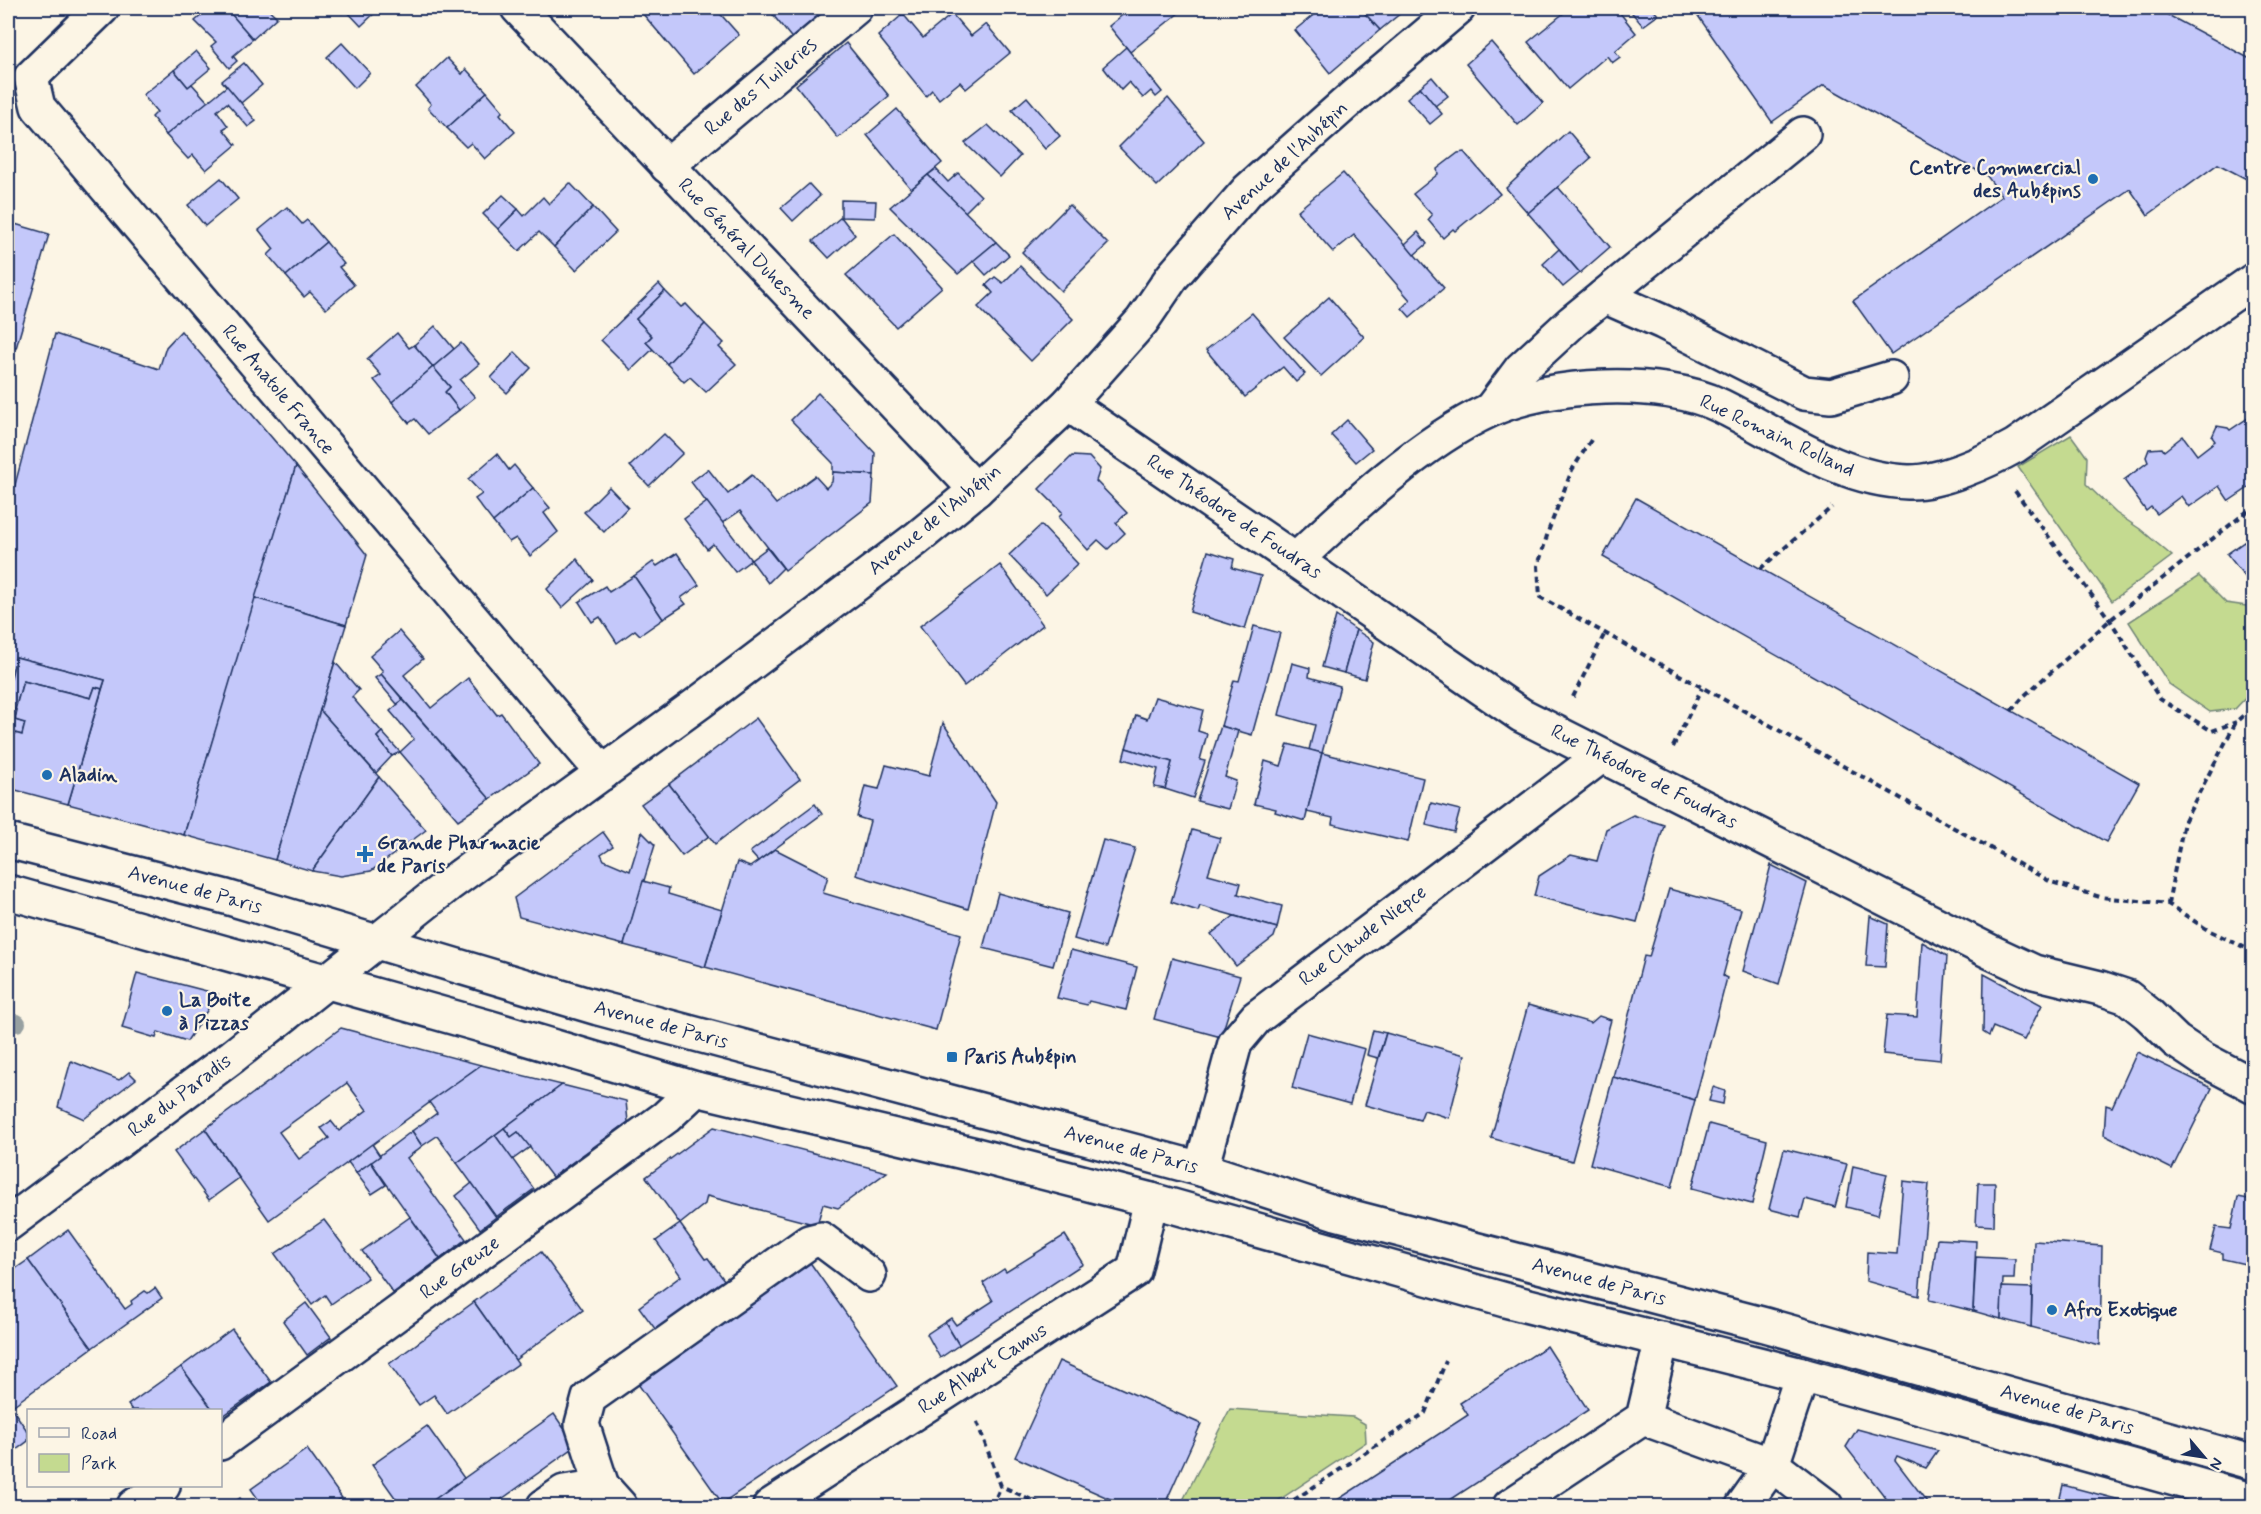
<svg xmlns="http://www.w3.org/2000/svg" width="2261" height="1514" font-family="Mynerve,sans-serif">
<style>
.green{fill:#c4da90;stroke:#708477;stroke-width:1.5}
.building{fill:#c4c8fa;stroke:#1b2f5e;stroke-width:1.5;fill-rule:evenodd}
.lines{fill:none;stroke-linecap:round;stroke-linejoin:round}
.minor-casing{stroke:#1b2f5e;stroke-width:38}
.major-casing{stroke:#1b2f5e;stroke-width:38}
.path{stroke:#1b2f5e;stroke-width:4;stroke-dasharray:6 4.5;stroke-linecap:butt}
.minor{stroke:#fcf5e5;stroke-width:33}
.major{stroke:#fcf5e5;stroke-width:33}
.tree{fill:#97a0a1}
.poi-dot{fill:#1f6fb2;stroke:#fcf5e5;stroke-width:2}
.labels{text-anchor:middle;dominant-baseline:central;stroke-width:4.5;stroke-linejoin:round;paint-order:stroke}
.street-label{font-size:20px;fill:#1b2f5e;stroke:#fcf5e5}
.poi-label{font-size:20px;font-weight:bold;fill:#1b2f5e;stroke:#fcf5e5;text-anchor:start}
</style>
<rect width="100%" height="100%" fill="#fcf5e5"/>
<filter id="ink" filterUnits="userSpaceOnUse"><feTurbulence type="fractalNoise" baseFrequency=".0167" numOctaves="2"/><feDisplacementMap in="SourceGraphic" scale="12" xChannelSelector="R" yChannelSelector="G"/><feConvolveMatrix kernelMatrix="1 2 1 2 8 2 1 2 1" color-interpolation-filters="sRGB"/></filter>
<g filter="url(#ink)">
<!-- green -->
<g class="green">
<polygon points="2071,435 2087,457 2086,484 2116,513 2140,529 2172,556 2112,601 2018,467"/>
<polygon points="2199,576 2226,603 2253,607 2253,690 2235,709 2210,712 2169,684 2129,622"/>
<polygon points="1230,1409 1353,1417 1365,1424 1366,1442 1270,1506 1180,1506"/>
</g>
<!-- building -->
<g class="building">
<polygon points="210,8 226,8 253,39 233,56 237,61 229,68 211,46 216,42 195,21"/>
<polygon points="226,8 267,8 277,17 253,39"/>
<polygon points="336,8 380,8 361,26 346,10 342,13"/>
<polygon points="651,8 715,8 739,35 694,74 643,14"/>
<polygon points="782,8 815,8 823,16 794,41 773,15"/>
<polygon points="1131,8 1185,8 1130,52 1109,26"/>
<polygon points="1322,8 1360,8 1380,30 1330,73 1295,30"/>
<polygon points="1360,8 1407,8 1380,30"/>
<polygon points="1570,8 1616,8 1636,33 1615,51 1620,57 1612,63 1607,56 1568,89 1528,42"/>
<polygon points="1628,8 1652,8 1658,15 1643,26"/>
<polygon points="1704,8 2155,8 2254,61 2254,183 2218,164 2148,215 2130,189 1891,354 1853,301 2002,196 1987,176 1824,85 1772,122 1696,13"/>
<polygon points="903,14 923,38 952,14 971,36 986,24 1010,53 966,89 960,82 939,99 932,90 926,96 878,36"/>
<polygon points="1491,42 1543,103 1518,125 1466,64"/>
<polygon points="342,43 370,73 355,88 327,57"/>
<polygon points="846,43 889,96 838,138 796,85"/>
<polygon points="1126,47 1162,92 1156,97 1151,91 1143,98 1129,82 1121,90 1103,67"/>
<polygon points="196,51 211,68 188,87 174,70"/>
<polygon points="447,58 462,74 466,69 487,92 447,128 428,108 431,104 416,87"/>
<polygon points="244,63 262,85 241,103 222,81"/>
<polygon points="174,70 188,87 192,84 208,102 166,135 152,117 157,112 143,95"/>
<polygon points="1432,77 1448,96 1435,106 1420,87"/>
<polygon points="227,86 256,121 248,127 227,103 217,111 228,126 223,129 236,145 206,170 193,155 188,159 166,135"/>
<polygon points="1420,87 1442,114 1430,124 1407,98"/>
<polygon points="487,92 503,111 500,114 515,132 485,159 471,143 466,147 447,128"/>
<polygon points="1027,97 1060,136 1045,149 1012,110"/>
<polygon points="1168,98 1204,141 1157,186 1119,147"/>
<polygon points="897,109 942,163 911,189 867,135"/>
<polygon points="988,125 1020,156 1000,177 965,143"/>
<polygon points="1568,131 1591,158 1528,213 1506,188"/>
<polygon points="1464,152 1500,194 1455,231 1453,229 1443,238 1428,220 1432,215 1413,194 1438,174 1437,169 1458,153"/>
<polygon points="936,169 948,182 958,173 981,196 965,212 928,175"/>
<polygon points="1343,173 1444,288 1410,317 1402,308 1410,300 1354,235 1333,252 1297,211"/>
<polygon points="928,175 996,242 958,274 890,207"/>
<polygon points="221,178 238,199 205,226 188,205"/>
<polygon points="570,183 593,207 554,247 539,232 519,251 498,229 518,209 524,216 543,197 549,204"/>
<polygon points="809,184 820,196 793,221 781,208"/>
<polygon points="1558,187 1610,247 1580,273 1528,213"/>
<polygon points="503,195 518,209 498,229 483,214"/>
<polygon points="841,200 876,201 875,218 841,217"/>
<polygon points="1069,205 1108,244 1061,291 1022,252"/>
<polygon points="287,207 302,224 307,220 326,242 286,276 268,255 274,249 259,230"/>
<polygon points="593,207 616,232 576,270 554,247"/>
<polygon points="841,217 855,235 829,258 813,241"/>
<polygon points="8,222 49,234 16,348 8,346"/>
<polygon points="1418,232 1427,244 1414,255 1405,244"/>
<polygon points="894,234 942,287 896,327 846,275"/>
<polygon points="326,242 344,264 339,267 354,285 326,309 310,292 304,297 286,276"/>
<polygon points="996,242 1009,255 986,275 973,261"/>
<polygon points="1559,249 1580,273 1563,287 1543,264"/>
<polygon points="1020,266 1073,319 1031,361 978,307 993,293 986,285 995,277 1003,283"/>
<polygon points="659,284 665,291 636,319 652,336 646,342 653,349 631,370 601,340"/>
<polygon points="665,291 681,307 686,304 705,324 667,364 646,342 652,336 636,319"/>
<polygon points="1329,297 1364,337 1321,376 1284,337"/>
<polygon points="1252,313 1305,374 1296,382 1283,367 1245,397 1206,350"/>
<polygon points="705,324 724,343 719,347 736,364 706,392 690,377 684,382 667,364"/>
<polygon points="435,326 454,349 433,367 414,345"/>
<polygon points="181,331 296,466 184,835 68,804 105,680 16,657 12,674 8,673 8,511 55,334 159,369 166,347"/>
<polygon points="397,333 409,348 414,345 433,367 392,402 374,380 381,375 367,359"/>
<polygon points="461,343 479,364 460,380 475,397 459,410 445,392 450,387 433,367"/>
<polygon points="515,352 531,368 507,393 491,378"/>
<polygon points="433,367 450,387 445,392 459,410 428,434 415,419 409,423 392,402"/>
<polygon points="818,393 875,453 874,475 833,472 833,463 791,420"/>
<polygon points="2254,414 2254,462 2248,466 2254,474 2254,484 2229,501 2219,486 2189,507 2181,496 2157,514 2151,507 2146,511 2124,480 2148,462 2146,457 2149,449 2162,448 2164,451 2183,436 2197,455 2215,441 2212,437 2217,426 2228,428 2230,430"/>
<polygon points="1347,420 1372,449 1356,462 1331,435"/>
<polygon points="664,434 683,453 649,486 630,466"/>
<polygon points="497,454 509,470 514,465 533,488 493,522 475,499 482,494 468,479"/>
<polygon points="1072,456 1089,457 1100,469 1096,481 1127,513 1116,523 1125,533 1108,549 1098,540 1088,550 1059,518 1062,512 1039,489"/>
<polygon points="296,466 367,555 346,625 255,598"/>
<polygon points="708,469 728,494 752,475 776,504 815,476 826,488 832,482 833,472 874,475 872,503 785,570 740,511 722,523 691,482"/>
<polygon points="609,487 628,507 604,532 584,512"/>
<polygon points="533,488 550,508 544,513 558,532 530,556 516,538 509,542 493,522"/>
<polygon points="1636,498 2139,783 2106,842 1603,557"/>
<polygon points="707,502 751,560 735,572 713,544 707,549 684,519"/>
<polygon points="1041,525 1078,564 1046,594 1009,555"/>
<polygon points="2254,535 2254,581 2250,583 2227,554"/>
<polygon points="767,548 783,568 768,583 751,560"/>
<polygon points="1208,551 1234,559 1232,568 1261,576 1245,629 1190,612"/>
<polygon points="677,553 699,585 681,598 686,604 663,619 634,576 653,562 657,566"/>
<polygon points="577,559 593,580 562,608 547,589"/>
<polygon points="1000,565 1043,625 964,686 920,626"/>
<polygon points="634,576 663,619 640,635 635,630 617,643 600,617 592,622 579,602 605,586 609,592"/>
<polygon points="255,598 346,625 275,860 184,835"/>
<polygon points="1336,616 1356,630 1344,673 1322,667"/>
<polygon points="1254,626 1280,633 1252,735 1221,726 1234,680 1239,681"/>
<polygon points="1356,630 1374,642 1365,679 1344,673"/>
<polygon points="399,631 423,659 404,675 431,708 468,678 497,715 501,713 539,764 490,799 381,674 383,671 370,656"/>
<polygon points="16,657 105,680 102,689 95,687 91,698 23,681 15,710 17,710 15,720 25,723 22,735 8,731 8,690"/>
<polygon points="335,662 359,690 352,697 382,732 377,737 392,756 376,773 320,710"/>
<polygon points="1292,663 1310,668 1309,677 1340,686 1322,753 1309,750 1315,725 1279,715"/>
<polygon points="381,674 403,700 397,704 375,678"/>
<polygon points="23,681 91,698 95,687 102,689 68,804 8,788 8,731 22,735 25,723 15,720 17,710 15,710"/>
<polygon points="1155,697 1203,710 1198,731 1207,734 1200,760 1205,761 1193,798 1165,789 1172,762 1126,748 1136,715 1147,719"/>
<polygon points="403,700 490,799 458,820 400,752 414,739 390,711"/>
<polygon points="320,710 379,777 312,871 275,860"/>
<polygon points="756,718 800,779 715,844 669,784"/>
<polygon points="943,723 996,802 968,909 856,875 870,821 857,817 865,786 879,789 886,765 929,776"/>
<polygon points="1221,726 1238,731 1225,777 1236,781 1228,809 1197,801"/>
<polygon points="382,732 400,752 392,756 377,737"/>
<polygon points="1288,744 1322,753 1305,821 1275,812 1276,809 1254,804 1265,761 1281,766"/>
<polygon points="1126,748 1172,762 1165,789 1154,787 1158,769 1123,759"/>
<polygon points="1322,753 1423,778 1408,842 1332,824 1333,818 1307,812"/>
<polygon points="379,777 426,830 371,871 341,876 312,871"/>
<polygon points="669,784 709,836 682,856 641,804"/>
<polygon points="1431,803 1460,810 1454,832 1426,825"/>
<polygon points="815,804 822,814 758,861 750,852"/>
<polygon points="1633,815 1664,825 1637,922 1534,896 1539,876 1571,855 1597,861 1606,829"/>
<polygon points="1192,830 1220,838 1208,874 1241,883 1238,894 1282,906 1277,928 1200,906 1198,911 1171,902"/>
<polygon points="603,832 613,846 601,854 604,860 630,871 642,832 655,845 624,945 519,917 514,898"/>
<polygon points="1103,840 1135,848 1105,948 1074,939"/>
<polygon points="775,849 828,876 823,893 961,934 936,1030 705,967 737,862 750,867"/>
<polygon points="1771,865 1807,883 1779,984 1743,971"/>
<polygon points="643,881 669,888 668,894 722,910 705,967 624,945"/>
<polygon points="1669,889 1741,909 1723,976 1727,978 1695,1100 1613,1077 1644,956 1649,957"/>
<polygon points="998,893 1068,913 1053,966 983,948"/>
<polygon points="1234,916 1277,928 1274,937 1236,966 1211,934"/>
<polygon points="1870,916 1888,924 1885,967 1866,966"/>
<polygon points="1922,942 1947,956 1940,1060 1883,1054 1887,1015 1917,1017"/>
<polygon points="1071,950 1137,967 1126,1010 1089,1001 1087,1005 1057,998"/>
<polygon points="1172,958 1240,976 1221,1037 1154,1019"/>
<polygon points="137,973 218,994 187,1041 158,1032 156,1038 122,1028"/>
<polygon points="1984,974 2042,1005 2024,1040 1993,1027 1989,1036 1983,1032"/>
<polygon points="1528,1005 1591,1023 1599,1016 1611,1020 1572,1161 1491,1138"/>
<path d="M 341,1028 L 481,1065 L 269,1220 L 205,1129 ZM 347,1083 L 367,1110 L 339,1131 L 331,1121 L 321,1128 L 329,1138 L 299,1159 L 279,1132 Z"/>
<polygon points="1373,1030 1386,1033 1378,1058 1367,1055"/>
<polygon points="1307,1033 1365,1049 1350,1104 1292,1088"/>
<polygon points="1386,1033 1465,1055 1449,1118 1424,1110 1420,1120 1365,1105"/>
<polygon points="2137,1052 2212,1088 2172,1169 2104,1135 2106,1105 2112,1107"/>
<polygon points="71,1061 119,1080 129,1072 136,1079 84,1119 58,1107"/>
<polygon points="481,1065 562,1085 457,1163 437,1136 422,1146 412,1131 437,1113 429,1102"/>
<polygon points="1613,1077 1695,1100 1672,1187 1590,1164"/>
<polygon points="562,1085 626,1101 628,1122 552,1177 518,1132 511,1137 504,1128"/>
<polygon points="1713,1087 1725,1091 1723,1104 1709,1101"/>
<polygon points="1709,1124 1767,1140 1752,1204 1692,1188"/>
<polygon points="714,1127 887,1172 838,1208 823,1204 817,1225 707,1196 705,1204 680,1224 646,1177"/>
<polygon points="504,1128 511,1137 518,1132 530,1147 512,1160 495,1135"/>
<polygon points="205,1129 239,1178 209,1200 174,1152"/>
<polygon points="412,1131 422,1146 407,1158 466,1239 440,1259 371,1162"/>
<polygon points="495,1135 534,1189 496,1217 457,1163"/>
<polygon points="372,1144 380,1156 356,1173 348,1162"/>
<polygon points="1784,1149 1847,1164 1835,1207 1805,1199 1800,1217 1769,1209"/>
<polygon points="371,1162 386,1185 372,1194 356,1173"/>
<polygon points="1853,1166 1887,1174 1878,1215 1846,1207"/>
<polygon points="1903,1181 1929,1184 1919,1296 1866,1281 1867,1252 1897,1254"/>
<polygon points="472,1183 496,1217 480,1229 456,1196"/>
<polygon points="1978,1183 1995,1183 1994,1226 1976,1225"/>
<polygon points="2238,1197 2254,1200 2254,1266 2223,1259 2223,1253 2210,1250 2216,1227 2231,1229"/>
<polygon points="410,1217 440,1259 393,1293 362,1251"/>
<polygon points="324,1220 368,1278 331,1304 325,1295 312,1305 275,1254"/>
<polygon points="680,1224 705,1259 708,1258 730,1288 661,1337 639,1307 681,1276 656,1241"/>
<polygon points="68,1230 125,1309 132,1304 131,1301 145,1291 148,1293 155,1288 162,1298 92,1348 28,1260"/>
<polygon points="1065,1235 1083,1264 959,1345 945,1322 951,1318 956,1325 993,1301 983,1283 1004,1269 1006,1272"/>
<polygon points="1937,1239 1976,1241 1973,1311 1929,1300"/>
<polygon points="2034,1241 2102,1246 2100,1345 2031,1327"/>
<polygon points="541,1252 583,1310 515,1360 474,1302"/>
<polygon points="1976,1257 2015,1259 2014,1279 2003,1279 2001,1319 1973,1311"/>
<polygon points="28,1260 92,1348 11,1407 8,1402 8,1274"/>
<polygon points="809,1261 897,1386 722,1503 638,1384"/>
<polygon points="2002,1287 2032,1288 2031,1327 2001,1319"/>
<polygon points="474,1302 518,1364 447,1414 434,1395 419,1405 389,1364"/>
<polygon points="306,1303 331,1337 307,1355 283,1321"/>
<polygon points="945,1322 959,1345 940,1358 927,1334"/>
<polygon points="232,1329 271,1382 220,1418 220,1410 213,1410 181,1367"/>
<polygon points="1547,1346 1588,1410 1441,1506 1328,1506 1468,1415 1460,1403"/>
<polygon points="1059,1361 1201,1424 1164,1506 1126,1506 1015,1457"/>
<polygon points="181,1367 213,1410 132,1410 128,1405"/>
<polygon points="11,1407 28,1432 28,1441 8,1456 8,1410"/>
<polygon points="554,1414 576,1446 492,1506 425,1506"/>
<polygon points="427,1426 464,1478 425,1506 401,1506 372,1465"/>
<polygon points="1857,1429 1938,1451 1926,1468 1897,1456 1895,1460 1930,1506 1892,1506 1846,1447"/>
<polygon points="307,1449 342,1498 329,1506 263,1506 251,1489"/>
<polygon points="2063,1485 2143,1506 2058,1506"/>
<polygon points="240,1498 246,1506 228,1506"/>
</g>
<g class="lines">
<defs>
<g id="minor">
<polyline points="102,8 31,77 38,107 603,773"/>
<polyline points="518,8 976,490"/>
<polyline points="667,166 855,8"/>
<polyline points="1604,296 1663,322 1804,393 1831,396 1891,378"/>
<polyline points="1068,404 1521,715 1991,952 2034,972 2100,988 2127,997 2147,1013 2176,1041 2203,1059 2254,1086"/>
<polyline points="1491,409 1521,369 1572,322 1803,134"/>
<path d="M 1297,559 C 1351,508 1422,441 1490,410 C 1549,383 1662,377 1721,406 C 1780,435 1840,480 1908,482 C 1940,483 1988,461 2015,446 L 2254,280"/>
<polyline points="1201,1169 1235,1043 1256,1018 1601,756"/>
<polyline points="8,1224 233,1056 448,885 700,702 916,539 976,490 1068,404 1142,321 1172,277 1248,190 1354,96 1458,8"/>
<polyline points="1643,1418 1772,1465 1826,1506"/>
<polyline points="220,1443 666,1117 696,1089"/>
<polyline points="602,1486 582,1424 589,1398 809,1242 821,1239 869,1275"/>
<polyline points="134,1506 163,1486"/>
<polyline points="544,1506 564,1492 602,1486 620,1506"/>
<polyline points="770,1506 1134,1271 1151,1200"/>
<polyline points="1510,1506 1643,1418 1662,1339"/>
<polyline points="1743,1506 1772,1465 1802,1375"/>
</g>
<g id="major">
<polyline points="8,841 226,897 598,1008 1201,1169 1336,1213 1765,1325 2254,1463"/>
<polyline points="8,892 488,1027 696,1089 976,1155 1151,1200 1505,1300 1802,1375 2254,1501"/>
</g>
</defs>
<!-- minor casing -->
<use href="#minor" class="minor-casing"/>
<!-- major casing -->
<use href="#major" class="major-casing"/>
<!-- path -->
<g class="path">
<polyline points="1591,440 1572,470 1549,529 1538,566 1540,597 2051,882 2100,897 2168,904 2208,930 2254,952"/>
<polyline points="2015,491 2110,620 2160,699 2212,731 2236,722"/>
<polyline points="1760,569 1832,507"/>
<polyline points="1573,697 1605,633"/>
<polyline points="2011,711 2024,696 2110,620 2254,506"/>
<polyline points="1673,747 1702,688"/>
<polyline points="2168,904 2184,822 2236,722 2254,706"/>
<polyline points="977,1422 1001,1486 1045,1506"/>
<polyline points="992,1506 1001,1486"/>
<polyline points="1285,1506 1425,1413 1446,1361"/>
</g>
<!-- minor -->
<use href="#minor" class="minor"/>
<!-- major -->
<use href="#major" class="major"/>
</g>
<!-- trees -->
<circle class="tree" cx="17" cy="1023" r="9"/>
</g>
<!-- markers -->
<g class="poi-dot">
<circle cx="2093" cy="179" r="6"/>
<circle cx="47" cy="775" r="6"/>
<path d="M362 845h6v6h6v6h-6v6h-6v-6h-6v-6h6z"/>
<circle cx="167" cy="1011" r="6"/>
<rect x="946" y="1051" width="12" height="12" rx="3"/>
<circle cx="2052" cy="1310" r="6"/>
</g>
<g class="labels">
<!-- street labels -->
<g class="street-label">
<text transform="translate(761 87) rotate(-40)">Rue des Tuileries</text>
<text transform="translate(1285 161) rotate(-43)">Avenue de l'Aubépin</text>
<text transform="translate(746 249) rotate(46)">Rue Général Duhesme</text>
<text transform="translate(278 390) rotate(50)">Rue Anatole France</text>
<text transform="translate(1777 436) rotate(25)">Rue Romain Rolland</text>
<text transform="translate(1234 517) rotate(34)">Rue Théodore de Foudras</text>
<text transform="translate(935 520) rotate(-39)">Avenue de l'Aubépin</text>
<text transform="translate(1644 777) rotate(27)">Rue Théodore de Foudras</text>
<text transform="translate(195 890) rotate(15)">Avenue de Paris</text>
<text transform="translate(1363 936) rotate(-37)">Rue Claude Niepce</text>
<text transform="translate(661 1025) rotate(15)">Avenue de Paris</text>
<text transform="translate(180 1096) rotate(-37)">Rue du Paradis</text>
<text transform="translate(1131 1150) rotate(15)">Avenue de Paris</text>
<text transform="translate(460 1268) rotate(-36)">Rue Greuze</text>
<text transform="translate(1599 1282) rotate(15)">Avenue de Paris</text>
<text transform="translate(983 1369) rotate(-33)">Rue Albert Camus</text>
<text transform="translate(2067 1410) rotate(16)">Avenue de Paris</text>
</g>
<!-- poi labels -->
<g class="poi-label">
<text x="2081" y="168" text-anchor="end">Centre Commercial<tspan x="2081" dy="23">des Aubépins</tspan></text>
<text x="59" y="775">Aladin</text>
<text x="377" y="843">Grande Pharmacie<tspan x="377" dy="23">de Paris</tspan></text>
<text x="179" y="1000">La Boite<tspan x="179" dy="23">à Pizzas</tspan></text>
<text x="964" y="1057">Paris Aubépin</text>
<text x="2064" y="1310">Afro Exotique</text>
</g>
</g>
<!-- margin -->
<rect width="2261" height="1514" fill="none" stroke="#fcf5e5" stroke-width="30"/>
<rect x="15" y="15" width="2231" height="1484" fill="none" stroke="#1b2f5e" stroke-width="2" filter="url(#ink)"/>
<!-- legend -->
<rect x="27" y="1409" width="195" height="78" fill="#fcf5e5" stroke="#a2a6af" stroke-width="1.5"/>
<rect x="39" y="1428" width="30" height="9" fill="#fcf5e5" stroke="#a2a6af" stroke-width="1.5"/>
<text x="81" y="1439" font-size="18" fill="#1b2f5e">Road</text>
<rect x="39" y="1454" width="30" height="18" fill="#c4da90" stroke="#a2a6af" stroke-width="1.5"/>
<text x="81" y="1469" font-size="18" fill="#1b2f5e">Park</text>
<!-- north arrow -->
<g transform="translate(2204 1457) rotate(119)" stroke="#fcf5e5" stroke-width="4.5" paint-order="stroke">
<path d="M0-4.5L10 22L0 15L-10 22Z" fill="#1b2f5e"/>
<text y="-9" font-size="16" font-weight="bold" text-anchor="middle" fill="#1b2f5e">N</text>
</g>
</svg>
